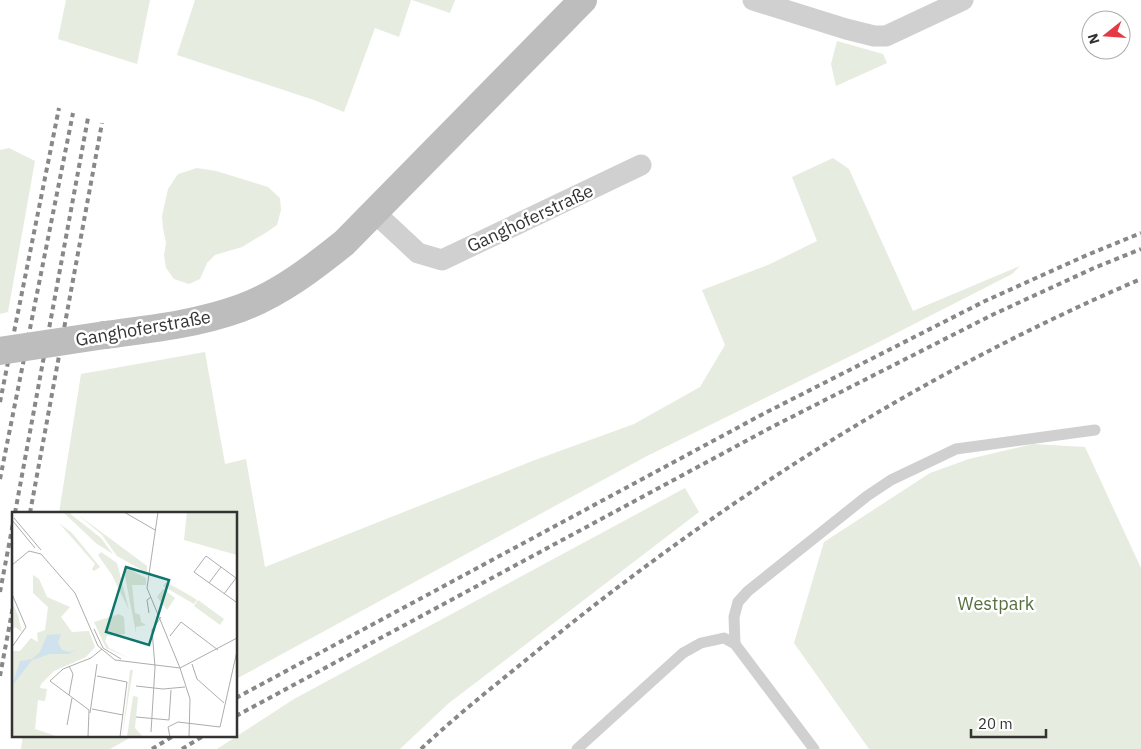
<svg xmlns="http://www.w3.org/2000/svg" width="1141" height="749" font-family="'IBM Plex Sans',sans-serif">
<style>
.green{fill:#e6ecdf}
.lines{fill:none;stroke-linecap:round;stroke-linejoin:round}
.lane{stroke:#d0d0d0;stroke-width:11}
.street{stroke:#d0d0d0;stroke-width:21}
.secondary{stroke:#bdbdbd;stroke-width:28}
.rail{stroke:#888;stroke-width:4;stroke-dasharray:5 4;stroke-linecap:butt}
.secondary-bridge{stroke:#bdbdbd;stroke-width:28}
.labels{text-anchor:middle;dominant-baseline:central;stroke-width:5;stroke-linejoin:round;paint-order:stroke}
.street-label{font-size:18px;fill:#333;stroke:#fff}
.park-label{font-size:18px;fill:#56703f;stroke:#fff}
.inset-road{fill:none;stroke:#adadad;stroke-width:1}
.view{fill:#0f766e;fill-opacity:0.15;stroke:#0f766e;stroke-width:2.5}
.inset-edge{fill:none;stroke:#333;stroke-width:2.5}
</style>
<rect width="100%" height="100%" fill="#fff"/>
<!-- green -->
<g class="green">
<polygon points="66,0 150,0 137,64 58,39"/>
<polygon points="195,0 411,0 399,37 375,28 344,112 314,100 177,55"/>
<polygon points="412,0 455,0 450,13"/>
<polygon points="837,41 883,54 887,63 836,86 831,64"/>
<polygon points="9,148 35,161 8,312 0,314 0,150"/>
<polygon points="833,158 849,169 913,311 1020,266 1012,274 873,345 647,456 236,679 236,513 59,513 81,374 205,352 225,464 246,459 265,567 535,460 634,424 700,387 725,345 702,290 768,265 817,241 792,177"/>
<polygon points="197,168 216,171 268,187 280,198 281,210 277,225 267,232 242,247 215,255 207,263 200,279 189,284 174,279 166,268 164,255 166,243 163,228 162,216 168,189 178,174"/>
<polygon points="1033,444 1085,447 1141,568 1141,749 869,749 794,643 824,542 930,473 969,459"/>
<polygon points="685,488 699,512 449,703 400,749 217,749 294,699"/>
<polygon points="23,735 135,735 110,749 21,749"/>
</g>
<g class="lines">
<!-- lane -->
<g class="lane">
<polyline points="735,644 734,617 738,602 748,591 867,496 891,480 956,449 1095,430"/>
<polyline points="577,749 683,653 701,643 724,638 735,644 814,749"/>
</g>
<!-- street -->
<g class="street">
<polyline points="753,0 846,29 874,36 886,36 963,0"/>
<polyline points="374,212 418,253 442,260 641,165"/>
</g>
<!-- secondary -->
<path class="secondary" d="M 105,335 C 151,329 197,324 241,308 C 279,294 313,268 344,243 L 583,0"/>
<!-- rail -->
<g class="rail">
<polyline points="0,402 59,108"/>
<polyline points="0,479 73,113"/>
<polyline points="15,513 88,118"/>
<polyline points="30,513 102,123"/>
<polyline points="0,592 14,518"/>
<polyline points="0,676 14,601"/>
<polyline points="236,698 763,414 985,301 1087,255 1141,233"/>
<polyline points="236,716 770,428 992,315 1094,268 1141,249"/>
<polyline points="152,749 175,735"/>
<polyline points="182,749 205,735"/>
<path d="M 421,749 C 458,714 498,683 537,651 C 719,502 925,371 1141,279"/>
</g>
<!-- secondary-bridge -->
<polyline class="secondary-bridge" points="0,351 105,335"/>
</g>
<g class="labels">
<!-- street labels -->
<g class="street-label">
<text transform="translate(530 218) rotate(-25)">Ganghoferstraße</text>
<text transform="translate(143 328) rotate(-10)">Ganghoferstraße</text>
</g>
<!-- park labels -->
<g class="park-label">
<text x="996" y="603">Westpark</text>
</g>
</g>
<!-- overview -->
<g transform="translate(12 512)">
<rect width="225" height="225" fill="#fff"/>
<path d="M 51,0 L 56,0 L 89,26 L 101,42 L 85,32 ZM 175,0 L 225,0 L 225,43 L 172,28 ZM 65,2 L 135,54 L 135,61 L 105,44 L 90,23 ZM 47,11 L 60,21 L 88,55 L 82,59 L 80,57 L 83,52 ZM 89,40 L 105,51 L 117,98 L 100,63 L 86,43 ZM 111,54 L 134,66 L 134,73 L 120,73 L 123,101 L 128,103 L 129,110 L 134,113 L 124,115 L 124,121 ZM 21,63 L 27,67 L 35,85 L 58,95 L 49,105 L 60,120 L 77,119 L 83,135 L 74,145 L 42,159 L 29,172 L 28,176 L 35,177 L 33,189 L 38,190 L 26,188 L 23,217 L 47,225 L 0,225 L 0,139 L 8,139 L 19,126 L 26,130 L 25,121 L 33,118 L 36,95 L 21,81 ZM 154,70 L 177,83 L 185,88 L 182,92 L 151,74 ZM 151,77 L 163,86 L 155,98 L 145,85 ZM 186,88 L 212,107 L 208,113 L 182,94 ZM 0,90 L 6,103 L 10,120 L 3,115 L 0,118 ZM 107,102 L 112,105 L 113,122 L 95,124 L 93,129 L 97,136 L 119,147 L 94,136 L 82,110 ZM 118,158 L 121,158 L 110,225 L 116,177 ZM 121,184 L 126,185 L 123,216 L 131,225 L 115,225 Z" fill="#e6ecdf"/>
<path d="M 49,122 L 46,130 L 50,138 L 58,140 L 64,137 L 57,142 L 38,142 L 20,148 L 0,174 L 8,149 L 20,147 L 28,140 L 35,123 Z" fill="#cfe2ee"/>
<path class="inset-road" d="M 112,0 L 143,18M 146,0 L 135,76 L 168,156M 2,6 L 29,38M 0,8 L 23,36M 0,53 L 17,39 L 29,42 L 63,81 L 86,134 L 103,148 L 168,156 L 225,126M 197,71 L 209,55M 0,82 L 14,115 L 0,135M 212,82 L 224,66 L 194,44 L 182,60 L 224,90 L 225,91M 137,101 L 135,88 L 139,85M 82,117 L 91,136 L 109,147M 158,124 L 169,110 L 206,138M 180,152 L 185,167 L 212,191M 168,156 L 178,187 L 177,225M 85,164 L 115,170 L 108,225M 124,174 L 151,177 L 173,175M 57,183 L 61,162 L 57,154M 80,197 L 111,203M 78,201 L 85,152M 124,205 L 157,208 L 159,178M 55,213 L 60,186M 139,220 L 143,155 L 140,118 L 149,105M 76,225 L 77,198 L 38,169 L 51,157 L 79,146 L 90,137M 158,225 L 156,215 L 166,210 L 208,215 L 225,139"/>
<path class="view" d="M 114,55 L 157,68 L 137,133 L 94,120 Z"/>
<rect width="225" height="225" class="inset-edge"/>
</g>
<!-- north arrow -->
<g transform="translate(1106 35) rotate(253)"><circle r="24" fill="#ffffff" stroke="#adadad"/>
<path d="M0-4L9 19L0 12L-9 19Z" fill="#e63946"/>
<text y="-8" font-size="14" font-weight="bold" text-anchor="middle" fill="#333333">N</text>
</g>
<!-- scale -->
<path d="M971 729v8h75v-8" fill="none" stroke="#333333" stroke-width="2.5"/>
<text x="978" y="729" font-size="15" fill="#333333" stroke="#ffffff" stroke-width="4" paint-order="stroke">20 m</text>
</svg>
